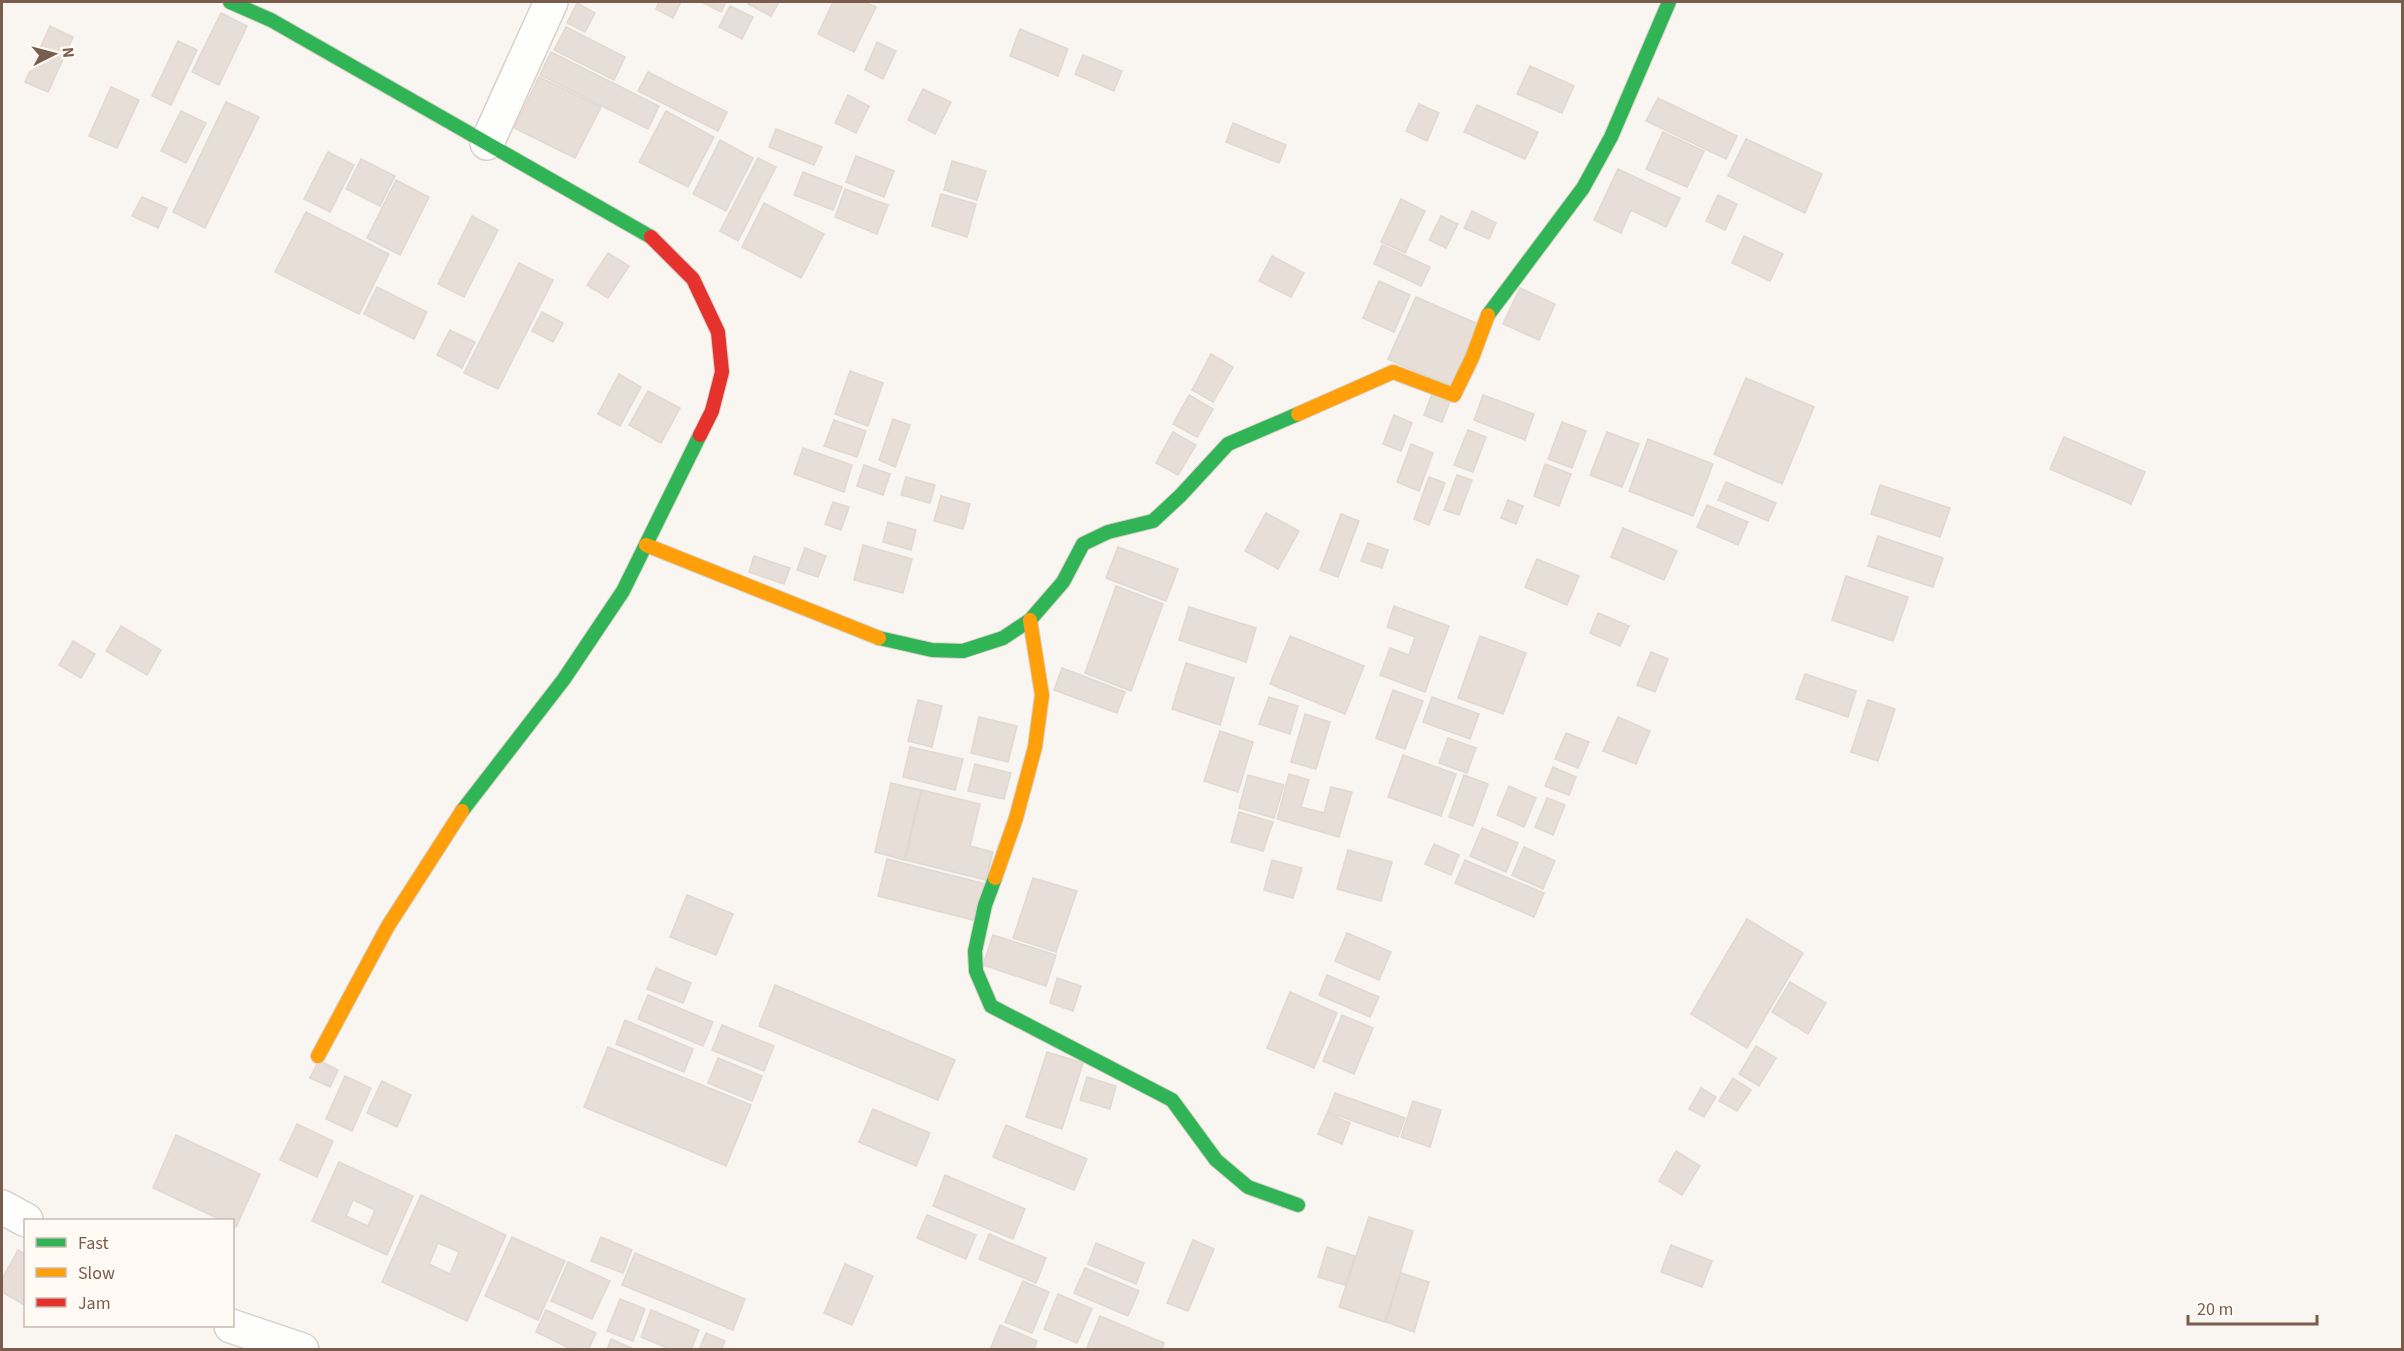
<svg xmlns="http://www.w3.org/2000/svg" width="2404" height="1351" font-family="'Source Sans 3',sans-serif">
<style>
.building{fill:#e6ded7;stroke:#e2d8d2;stroke-width:1.5;fill-rule:evenodd}
.lines{fill:none;stroke-linecap:round;stroke-linejoin:round}
.street-casing{stroke:#d7d1cb;stroke-width:36}
.fast-casing{stroke:#d9d2cb;stroke-width:16}
.slow-casing{stroke:#d9d2cb;stroke-width:16}
.jam-casing{stroke:#d9d2cb;stroke-width:16}
.street{stroke:#fefefd;stroke-width:33}
.fast{stroke:#30b455;stroke-width:14}
.slow{stroke:#ff9f0a;stroke-width:14}
.jam{stroke:#e5322d;stroke-width:14}
</style>
<rect width="100%" height="100%" fill="#f9f5f0"/>
<!-- building -->
<g class="building">
<polygon points="659,2 681,2 673,18 656,9"/>
<polygon points="702,2 726,2 721,12"/>
<polygon points="749,2 779,2 771,16 748,4"/>
<polygon points="833,2 865,2 876,7 854,52 818,34"/>
<polygon points="577,3 595,13 585,32 567,23"/>
<polygon points="730,6 753,17 742,39 719,27"/>
<polygon points="221,13 247,26 219,85 192,72"/>
<polygon points="50,26 73,37 48,92 25,82"/>
<polygon points="566,27 625,57 614,80 554,50"/>
<polygon points="1020,29 1068,49 1058,76 1010,56"/>
<polygon points="178,41 197,50 171,105 152,96"/>
<polygon points="877,42 896,51 883,79 865,70"/>
<polygon points="551,52 659,106 648,129 540,75"/>
<polygon points="1083,55 1122,71 1114,91 1075,74"/>
<polygon points="1530,66 1574,86 1562,113 1517,94"/>
<polygon points="648,72 727,112 718,131 638,91"/>
<polygon points="539,77 601,107 575,158 514,128"/>
<polygon points="111,87 139,100 117,148 89,136"/>
<polygon points="923,89 951,102 935,134 908,120"/>
<polygon points="848,95 869,106 856,133 835,123"/>
<polygon points="1658,98 1737,136 1726,159 1646,121"/>
<polygon points="226,102 259,117 205,228 173,212"/>
<polygon points="1419,104 1439,113 1427,141 1406,131"/>
<polygon points="1477,105 1538,132 1525,159 1464,132"/>
<polygon points="181,111 206,123 186,163 161,151"/>
<polygon points="666,111 714,137 688,187 639,162"/>
<polygon points="1233,123 1286,145 1279,163 1226,142"/>
<polygon points="776,129 822,147 814,165 769,147"/>
<polygon points="1663,132 1704,151 1687,187 1646,169"/>
<polygon points="1746,139 1822,174 1805,213 1728,176"/>
<polygon points="720,140 753,158 726,211 693,194"/>
<polygon points="328,152 354,165 330,212 304,199"/>
<polygon points="856,156 894,171 884,197 846,182"/>
<polygon points="758,158 776,167 738,241 720,231"/>
<polygon points="361,159 395,176 380,206 346,189"/>
<polygon points="952,161 986,171 977,200 944,190"/>
<polygon points="1618,169 1680,198 1666,227 1631,210 1621,233 1594,220"/>
<polygon points="803,172 842,187 833,210 794,195"/>
<polygon points="396,180 429,197 400,255 367,238"/>
<polygon points="845,189 888,205 877,234 835,217"/>
<polygon points="941,194 976,204 967,237 932,226"/>
<polygon points="1718,195 1737,204 1725,230 1706,221"/>
<polygon points="142,197 167,208 158,228 132,216"/>
<polygon points="1401,199 1425,211 1405,253 1381,242"/>
<polygon points="764,203 824,234 801,278 742,247"/>
<polygon points="1472,211 1496,223 1489,239 1464,228"/>
<polygon points="306,212 389,254 359,314 275,272"/>
<polygon points="472,216 498,230 464,297 438,284"/>
<polygon points="1441,216 1458,224 1446,248 1429,240"/>
<polygon points="1744,236 1783,254 1770,281 1732,263"/>
<polygon points="1382,245 1430,267 1421,286 1374,264"/>
<polygon points="608,253 629,266 608,298 587,285"/>
<polygon points="1272,256 1304,273 1291,297 1259,281"/>
<polygon points="519,263 553,280 498,389 464,373"/>
<polygon points="1379,281 1410,295 1394,332 1363,318"/>
<polygon points="377,287 427,312 414,339 364,314"/>
<polygon points="1520,288 1555,304 1539,340 1503,324"/>
<polygon points="1416,297 1478,324 1451,387 1388,359"/>
<polygon points="542,312 563,323 553,342 532,331"/>
<polygon points="450,330 475,342 462,368 437,355"/>
<polygon points="1211,354 1233,367 1213,402 1192,390"/>
<polygon points="850,371 883,383 868,426 835,414"/>
<polygon points="619,374 641,387 620,426 598,414"/>
<polygon points="1746,378 1814,407 1782,484 1714,454"/>
<polygon points="648,391 680,408 661,443 629,425"/>
<polygon points="1432,394 1450,401 1442,422 1424,415"/>
<polygon points="1189,395 1213,409 1197,437 1173,424"/>
<polygon points="1483,395 1534,414 1525,440 1474,420"/>
<polygon points="1394,415 1412,423 1401,451 1383,444"/>
<polygon points="893,419 910,425 895,467 879,460"/>
<polygon points="834,420 866,431 857,457 824,446"/>
<polygon points="1562,422 1586,431 1572,468 1548,459"/>
<polygon points="1468,430 1486,437 1473,472 1454,465"/>
<polygon points="1173,432 1196,445 1178,475 1156,463"/>
<polygon points="1607,432 1639,444 1622,487 1590,475"/>
<polygon points="2064,437 2145,472 2131,504 2050,469"/>
<polygon points="1648,439 1713,464 1693,516 1629,491"/>
<polygon points="1411,444 1433,453 1419,491 1397,482"/>
<polygon points="803,448 852,465 844,492 794,474"/>
<polygon points="1545,464 1571,474 1559,506 1534,496"/>
<polygon points="864,465 890,474 883,495 857,486"/>
<polygon points="1457,475 1472,480 1459,515 1444,510"/>
<polygon points="906,477 935,485 930,503 901,495"/>
<polygon points="1429,477 1445,483 1429,525 1414,519"/>
<polygon points="1726,482 1776,503 1768,521 1718,500"/>
<polygon points="1880,485 1950,508 1940,537 1871,514"/>
<polygon points="941,496 970,504 963,529 934,521"/>
<polygon points="1508,500 1523,506 1516,524 1501,518"/>
<polygon points="833,502 849,507 841,530 825,524"/>
<polygon points="1707,505 1748,522 1738,545 1697,527"/>
<polygon points="1266,513 1299,531 1278,569 1245,551"/>
<polygon points="1341,514 1359,521 1338,577 1320,570"/>
<polygon points="888,522 916,530 911,550 883,542"/>
<polygon points="1623,528 1677,551 1664,580 1611,557"/>
<polygon points="1878,536 1943,558 1933,587 1868,566"/>
<polygon points="1368,543 1388,550 1382,568 1361,561"/>
<polygon points="863,545 912,559 903,593 854,580"/>
<polygon points="1118,547 1178,569 1166,601 1106,578"/>
<polygon points="805,548 826,556 818,577 797,570"/>
<polygon points="754,556 790,568 784,584 749,572"/>
<polygon points="1537,559 1579,576 1567,605 1525,587"/>
<polygon points="1846,576 1908,597 1893,641 1832,620"/>
<polygon points="1116,586 1163,604 1131,691 1085,673"/>
<polygon points="1394,606 1449,626 1425,692 1380,675 1390,648 1409,655 1415,637 1387,627"/>
<polygon points="1189,607 1256,628 1246,662 1179,640"/>
<polygon points="1598,613 1629,626 1620,646 1590,633"/>
<polygon points="121,626 161,650 147,675 106,651"/>
<polygon points="1290,636 1364,666 1345,714 1270,684"/>
<polygon points="1480,636 1526,653 1503,714 1458,698"/>
<polygon points="73,641 95,654 81,678 59,665"/>
<polygon points="1651,652 1668,659 1655,692 1637,685"/>
<polygon points="1186,663 1234,678 1220,725 1172,709"/>
<polygon points="1062,668 1125,692 1117,713 1054,690"/>
<polygon points="1805,674 1856,691 1848,717 1796,699"/>
<polygon points="1393,690 1423,701 1405,749 1376,738"/>
<polygon points="1269,697 1298,706 1290,734 1259,724"/>
<polygon points="1432,697 1479,714 1470,739 1423,722"/>
<polygon points="918,700 942,706 932,747 908,741"/>
<polygon points="1868,700 1895,709 1878,761 1851,752"/>
<polygon points="1305,714 1330,722 1316,769 1291,762"/>
<polygon points="979,717 1017,726 1008,762 971,753"/>
<polygon points="1618,717 1650,731 1636,764 1603,751"/>
<polygon points="1220,731 1253,742 1238,792 1204,781"/>
<polygon points="1566,733 1589,742 1578,768 1555,759"/>
<polygon points="1448,738 1476,748 1467,773 1439,763"/>
<polygon points="910,747 963,759 955,790 903,777"/>
<polygon points="1403,755 1456,774 1441,816 1388,797"/>
<polygon points="975,764 1011,773 1004,799 968,791"/>
<polygon points="1553,767 1576,777 1569,795 1545,786"/>
<polygon points="1289,774 1309,780 1301,807 1324,813 1331,787 1352,792 1339,837 1277,819"/>
<polygon points="1248,775 1284,785 1274,818 1239,808"/>
<polygon points="1464,775 1488,784 1473,826 1449,817"/>
<polygon points="891,783 921,790 904,860 875,852"/>
<polygon points="1509,786 1536,798 1524,827 1497,815"/>
<polygon points="922,790 980,804 970,846 993,852 986,880 905,860"/>
<polygon points="1547,798 1565,805 1553,835 1535,827"/>
<polygon points="1239,812 1273,822 1263,851 1231,842"/>
<polygon points="1482,828 1518,843 1506,872 1470,856"/>
<polygon points="1434,844 1459,855 1451,875 1425,864"/>
<polygon points="1524,847 1555,861 1543,889 1512,875"/>
<polygon points="1348,850 1392,862 1381,901 1337,889"/>
<polygon points="887,859 986,884 977,921 878,896"/>
<polygon points="1272,860 1302,868 1293,898 1264,890"/>
<polygon points="1465,860 1544,893 1534,917 1455,883"/>
<polygon points="1033,878 1077,891 1056,952 1013,938"/>
<polygon points="687,895 733,914 716,955 670,937"/>
<polygon points="1747,919 1803,953 1747,1048 1691,1014"/>
<polygon points="1347,933 1391,952 1379,980 1335,961"/>
<polygon points="993,935 1056,955 1046,986 983,965"/>
<polygon points="656,968 691,983 683,1003 647,989"/>
<polygon points="1327,975 1379,997 1370,1017 1319,995"/>
<polygon points="1057,978 1081,986 1073,1011 1050,1003"/>
<polygon points="1790,982 1826,1003 1808,1034 1772,1012"/>
<polygon points="775,985 955,1060 938,1100 759,1026"/>
<polygon points="1290,992 1337,1013 1314,1068 1267,1048"/>
<polygon points="648,995 713,1022 703,1046 638,1019"/>
<polygon points="1342,1015 1373,1028 1354,1074 1323,1061"/>
<polygon points="625,1020 693,1049 684,1072 616,1044"/>
<polygon points="722,1025 774,1046 764,1071 712,1050"/>
<polygon points="1756,1046 1776,1058 1759,1086 1739,1074"/>
<polygon points="608,1047 751,1105 726,1166 584,1107"/>
<polygon points="1047,1052 1083,1063 1062,1129 1026,1117"/>
<polygon points="718,1058 762,1076 752,1101 708,1083"/>
<polygon points="319,1060 338,1070 330,1087 310,1078"/>
<polygon points="345,1076 371,1088 352,1131 326,1119"/>
<polygon points="1087,1077 1116,1086 1110,1109 1080,1100"/>
<polygon points="1733,1078 1751,1090 1737,1111 1719,1101"/>
<polygon points="382,1081 411,1095 397,1127 367,1113"/>
<polygon points="1701,1088 1716,1097 1704,1117 1689,1109"/>
<polygon points="1335,1093 1405,1118 1398,1137 1328,1112"/>
<polygon points="1413,1101 1441,1110 1430,1147 1401,1137"/>
<polygon points="873,1109 930,1133 916,1166 859,1142"/>
<polygon points="1327,1113 1350,1123 1342,1144 1318,1134"/>
<polygon points="297,1124 333,1141 317,1177 280,1160"/>
<polygon points="1006,1125 1087,1159 1074,1190 993,1157"/>
<polygon points="176,1135 260,1174 236,1227 232,1226 232,1220 221,1220 153,1188"/>
<polygon points="1676,1151 1700,1166 1682,1195 1659,1181"/>
<path d="M 339,1162 L 413,1196 L 387,1255 L 312,1221 ZM 353,1200 L 375,1210 L 368,1226 L 346,1216 Z"/>
<polygon points="945,1175 1025,1209 1013,1239 933,1206"/>
<path d="M 421,1195 L 506,1235 L 467,1321 L 382,1282 ZM 438,1243 L 459,1252 L 450,1274 L 429,1264 Z"/>
<polygon points="927,1215 976,1235 966,1259 917,1238"/>
<polygon points="1369,1217 1413,1231 1385,1322 1339,1307"/>
<polygon points="989,1234 1046,1258 1036,1283 979,1259"/>
<polygon points="512,1237 565,1261 538,1320 485,1296"/>
<polygon points="601,1237 632,1250 623,1273 591,1261"/>
<polygon points="1193,1240 1214,1249 1188,1311 1167,1303"/>
<polygon points="1096,1243 1144,1263 1136,1284 1088,1264"/>
<polygon points="1671,1245 1712,1261 1702,1287 1661,1272"/>
<polygon points="1327,1247 1355,1256 1345,1285 1318,1277"/>
<polygon points="18,1250 26,1255 26,1306 2,1292 2,1279"/>
<polygon points="635,1253 745,1299 733,1330 622,1285"/>
<polygon points="568,1262 610,1281 592,1319 551,1301"/>
<polygon points="845,1264 873,1276 852,1325 824,1313"/>
<polygon points="1085,1268 1139,1291 1128,1316 1074,1293"/>
<polygon points="1401,1273 1429,1282 1414,1332 1386,1322"/>
<polygon points="1023,1281 1049,1292 1032,1333 1005,1322"/>
<polygon points="1058,1294 1092,1309 1077,1343 1044,1329"/>
<polygon points="620,1299 645,1309 633,1341 607,1331"/>
<polygon points="546,1310 596,1333 588,1350 573,1350 536,1332"/>
<polygon points="651,1310 699,1330 691,1350 672,1350 641,1337"/>
<polygon points="1100,1316 1164,1343 1162,1350 1086,1350"/>
<polygon points="1000,1325 1037,1341 1034,1350 990,1350"/>
<polygon points="706,1333 725,1341 721,1350 699,1350"/>
<polygon points="611,1339 636,1350 607,1350"/>
</g>
<g class="lines">
<defs>
<g id="street">
<polyline points="487,143 551,2"/>
<polyline points="2,1207 26,1220"/>
<polyline points="231,1326 302,1350"/>
</g>
<g id="fast">
<polyline points="230,2 271,20 651,237"/>
<polyline points="1488,315 1583,188 1611,137 1669,2"/>
<polyline points="879,638 932,650 963,651 1003,638 1030,620 1063,582 1083,544 1108,532 1153,521 1180,496 1228,444 1298,414"/>
<polyline points="462,811 564,679 623,591 700,435"/>
<polyline points="995,878 985,905 975,951 976,971 991,1006 1172,1100 1216,1160 1248,1187 1298,1205"/>
</g>
<g id="slow">
<polyline points="1298,414 1393,372 1454,395 1472,358 1488,315"/>
<polyline points="646,545 879,638"/>
<polyline points="995,878 1016,818 1035,747 1042,695 1030,620"/>
<polyline points="318,1056 388,926 462,811"/>
</g>
<polyline id="jam" points="651,237 693,279 718,332 722,372 712,411 700,435"/>
</defs>
<!-- street casing -->
<use href="#street" class="street-casing"/>
<!-- fast casing -->
<use href="#fast" class="fast-casing"/>
<!-- slow casing -->
<use href="#slow" class="slow-casing"/>
<!-- jam casing -->
<use href="#jam" class="jam-casing"/>
<!-- street -->
<use href="#street" class="street"/>
<!-- fast -->
<use href="#fast" class="fast"/>
<!-- slow -->
<use href="#slow" class="slow"/>
<!-- jam -->
<use href="#jam" class="jam"/>
</g>
<!-- border -->
<rect width="2404" height="1351" fill="none" stroke="#7a5c4d" stroke-width="6"/>
<!-- legend -->
<rect x="24" y="1219" width="210" height="108" fill="#fffaf3" stroke="#cabbb1" stroke-width="1.5"/>
<rect x="36" y="1238" width="30" height="9" fill="#30b455" stroke="#cabbb1" stroke-width="1.5"/>
<text x="78" y="1249" font-size="18" fill="#7a5c4d">Fast</text>
<rect x="36" y="1268" width="30" height="9" fill="#ff9f0a" stroke="#cabbb1" stroke-width="1.5"/>
<text x="78" y="1279" font-size="18" fill="#7a5c4d">Slow</text>
<rect x="36" y="1298" width="30" height="9" fill="#e5322d" stroke="#cabbb1" stroke-width="1.5"/>
<text x="78" y="1309" font-size="18" fill="#7a5c4d">Jam</text>
<!-- north arrow -->
<g transform="translate(54 54) rotate(84)" stroke="#fffaf3" stroke-width="4.5" paint-order="stroke">
<path d="M0-4.5L10 22L0 15L-10 22Z" fill="#7a5c4d"/>
<text y="-9" font-size="16" font-weight="bold" text-anchor="middle" fill="#7a5c4d">N</text>
</g>
<!-- scale -->
<path d="M2188 1315v9h129v-9" fill="none" stroke="#7a5c4d" stroke-width="3"/>
<text x="2197" y="1315" font-size="18" fill="#7a5c4d" stroke="#fffaf3" stroke-width="4.5" paint-order="stroke">20 m</text>
</svg>
